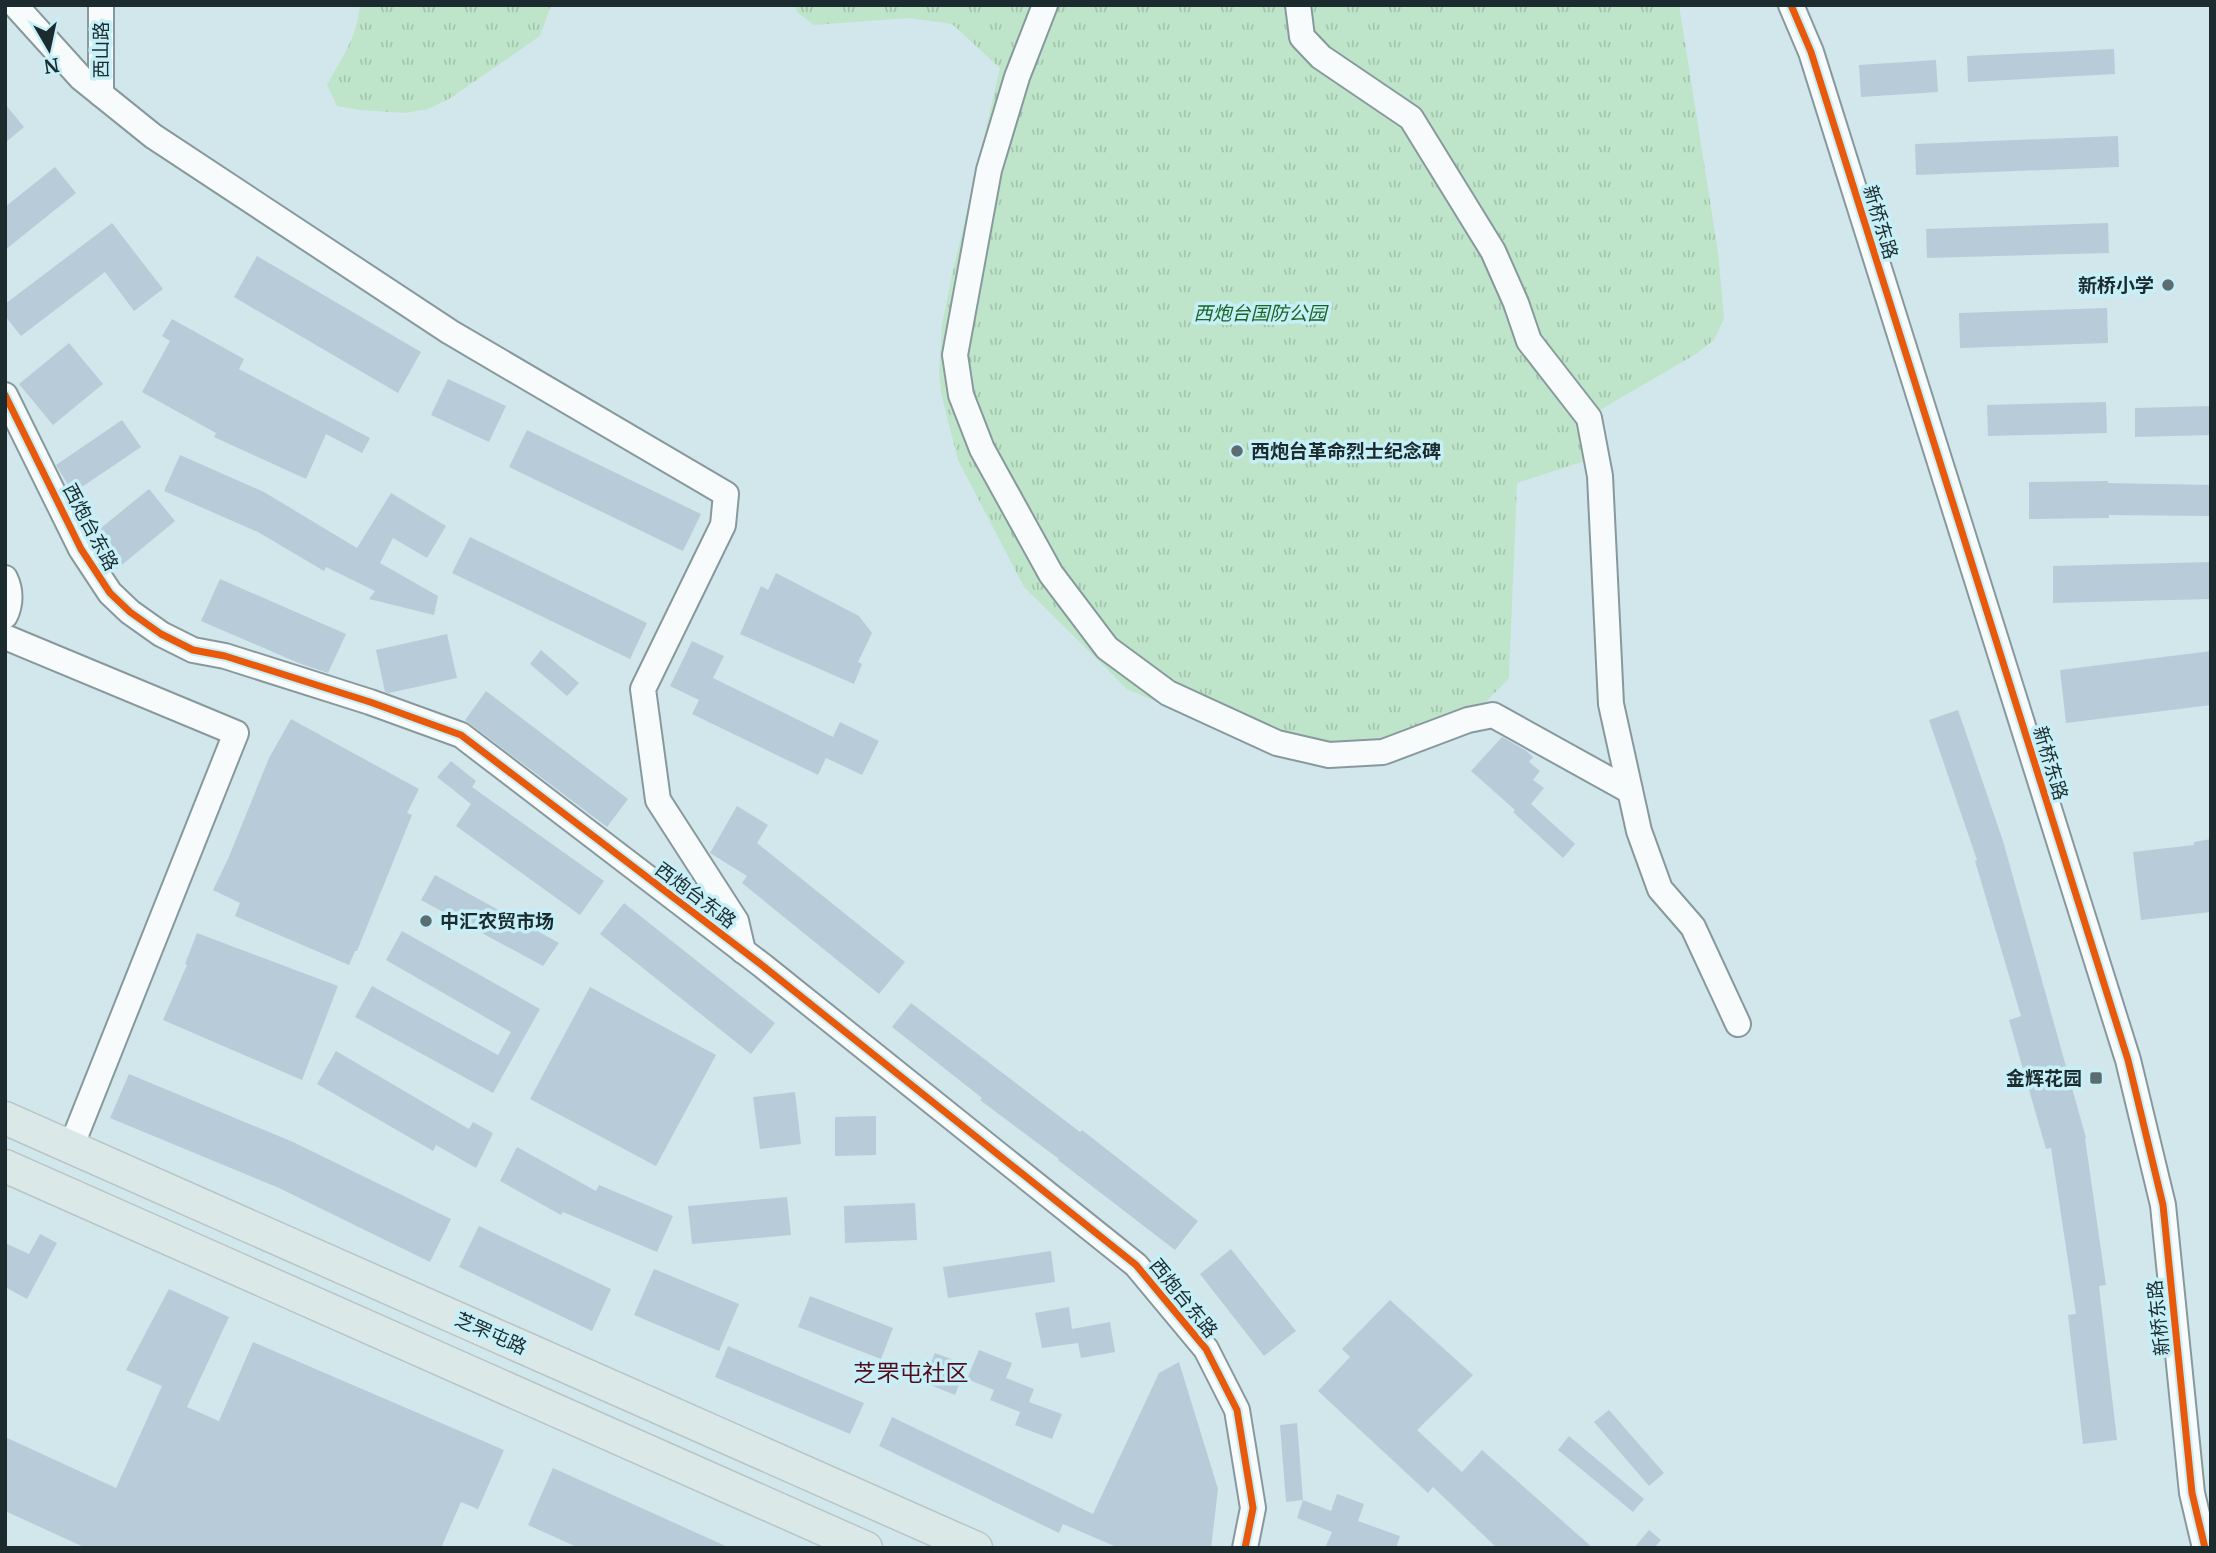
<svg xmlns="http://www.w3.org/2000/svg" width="2216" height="1553" font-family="Merriweather,'Noto Sans SC',serif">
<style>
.park{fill:url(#park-tufts)}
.building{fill:#b7ccd8}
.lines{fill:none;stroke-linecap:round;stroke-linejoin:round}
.minor-casing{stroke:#88999d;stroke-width:28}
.major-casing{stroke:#b8c4c6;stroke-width:35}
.minor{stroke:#f8fbfc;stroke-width:24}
.major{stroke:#dae9e7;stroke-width:32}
.cycleway-casing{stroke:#c6eff7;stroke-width:11}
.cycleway{stroke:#e8590c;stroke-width:7}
.poi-dot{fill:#5b6d70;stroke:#c6eff7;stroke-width:2.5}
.labels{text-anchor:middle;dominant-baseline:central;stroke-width:7;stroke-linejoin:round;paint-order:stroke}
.street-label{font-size:19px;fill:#1b2b2e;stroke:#c6eff7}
.poi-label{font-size:19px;font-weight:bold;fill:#1b2b2e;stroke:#c6eff7;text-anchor:end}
.park-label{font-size:19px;font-style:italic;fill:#1a6521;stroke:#c6eff7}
.quarter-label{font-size:23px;fill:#520c1c;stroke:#c6eff7}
</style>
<defs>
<pattern id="park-tufts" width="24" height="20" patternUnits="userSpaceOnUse" patternTransform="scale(1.75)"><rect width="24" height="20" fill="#bee5c9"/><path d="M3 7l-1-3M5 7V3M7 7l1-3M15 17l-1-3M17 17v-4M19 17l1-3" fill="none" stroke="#a3c5ad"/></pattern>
</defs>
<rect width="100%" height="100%" fill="#d1e7ec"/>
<!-- park -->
<g class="park">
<path d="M 360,5 L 551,5 L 540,36 L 449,99 L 428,109 L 405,113 L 360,110 L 337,106 L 327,85 C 342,57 357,38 360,5 Z"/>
<polygon points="795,5 1679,5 1718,252 1724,319 1714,340 1696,354 1598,411 1597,457 1517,483 1509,678 1456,733 1337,764 1291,760 1127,689 1024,587 958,460 941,393 939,370 942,325 951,280 1000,68 952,24 909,18 814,25 797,12"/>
</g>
<!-- building -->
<g class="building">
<polygon points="2114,49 2115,74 1968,82 1967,56"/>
<polygon points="1936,60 1938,92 1861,97 1859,65"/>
<polygon points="5,104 24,127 5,143"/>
<polygon points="2118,136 2119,167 1916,175 1915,144"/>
<polygon points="55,167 76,193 5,250 5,207"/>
<polygon points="112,223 163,289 134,311 105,272 21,336 5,316 5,304"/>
<polygon points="2108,223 2109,253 1927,258 1926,229"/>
<polygon points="257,256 421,352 398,393 234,297"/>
<polygon points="2107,308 2108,343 1960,348 1959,313"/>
<polygon points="172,319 244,359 239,369 370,438 362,453 326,434 306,479 214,437 216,433 142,392 170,341 162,336"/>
<polygon points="69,343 103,384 53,425 19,384"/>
<polygon points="448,379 506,406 489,442 431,415"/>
<polygon points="2106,402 2107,433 1988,436 1987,405"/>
<polygon points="2211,406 2211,435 2135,437 2135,408"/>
<polygon points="122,420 141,447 73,493 56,465"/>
<polygon points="527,430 701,514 683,551 509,467"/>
<polygon points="180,455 264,492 357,548 391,493 446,526 427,558 393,538 380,563 438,596 434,615 369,599 375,591 326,567 324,571 258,532 164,491"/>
<polygon points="2108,481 2108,483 2211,485 2211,516 2109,515 2109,518 2029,519 2029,482"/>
<polygon points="149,489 175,521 117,569 91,536"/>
<polygon points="470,537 647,623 630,659 452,573"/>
<polygon points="2211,562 2211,599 2053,603 2053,566"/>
<polygon points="776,573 859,616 872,633 858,662 862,664 854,684 740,634 761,586 768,590"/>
<polygon points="220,579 346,634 328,673 301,664 201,621"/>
<polygon points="447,634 457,678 389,693 385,692 376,650"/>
<polygon points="692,641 724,656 713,678 833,737 840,722 879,741 862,775 826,758 818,775 692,714 699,700 670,686"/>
<polygon points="541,650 579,683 567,696 530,664"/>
<polygon points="2211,651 2211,705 2066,723 2060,670"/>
<polygon points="486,691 628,799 607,827 465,720"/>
<polygon points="1958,710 2003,841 2086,1138 2085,1138 2106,1285 2099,1286 2117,1440 2083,1444 2068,1315 2076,1314 2051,1148 2046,1149 2009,1020 2021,1016 1975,861 1977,860 1929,720"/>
<polygon points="291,719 419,789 407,813 412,815 357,951 355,951 349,965 235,916 240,903 213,890 228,859 269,758"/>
<polygon points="1502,737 1525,750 1533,757 1529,762 1540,771 1533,780 1544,788 1531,804 1575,844 1563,858 1513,812 1515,810 1471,771"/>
<polygon points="451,761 476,781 472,787 604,881 580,915 456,826 471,804 437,777"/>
<polygon points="737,806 768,825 757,843 905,962 879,994 742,883 747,876 710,853"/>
<polygon points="2211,839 2211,912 2141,920 2133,852 2194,845 2194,842"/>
<polygon points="435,875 559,943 543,966 421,900"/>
<polygon points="624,903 775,1023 751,1054 600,934"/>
<polygon points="402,931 540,1009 493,1093 355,1017 372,986 498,1055 511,1032 386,960"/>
<polygon points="197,933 338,986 302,1080 163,1020 187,965 185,964"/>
<polygon points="590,987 716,1055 656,1166 530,1099"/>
<polygon points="911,1003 1080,1132 1082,1130 1198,1221 1175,1250 1058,1160 1059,1159 980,1100 982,1098 892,1027"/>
<polygon points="336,1051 469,1129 473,1122 493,1133 476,1168 436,1145 433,1151 317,1084"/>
<polygon points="129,1074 293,1142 451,1219 430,1262 279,1188 110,1118"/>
<polygon points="795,1092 801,1144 760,1149 753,1097"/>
<polygon points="876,1116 876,1155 835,1156 835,1117"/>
<polygon points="517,1147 596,1191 599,1185 673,1216 657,1252 563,1212 561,1215 500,1181"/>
<polygon points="787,1197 791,1235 692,1244 688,1206"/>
<polygon points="915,1203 917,1240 845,1243 844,1206"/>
<polygon points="479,1226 611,1289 592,1331 459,1267"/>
<polygon points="40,1234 57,1243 27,1299 5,1287 5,1243 29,1254"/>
<polygon points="1231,1249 1296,1331 1264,1356 1200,1274"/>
<polygon points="1051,1251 1055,1282 948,1298 943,1267"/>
<polygon points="654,1269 739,1304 719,1351 634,1315"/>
<polygon points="169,1289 229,1317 187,1407 219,1421 253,1342 504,1450 478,1509 461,1502 441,1548 86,1548 5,1511 5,1437 116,1488 162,1386 126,1370"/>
<polygon points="810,1296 893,1328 881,1359 798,1327"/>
<polygon points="1390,1300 1473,1375 1417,1430 1462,1472 1482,1450 1593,1548 1497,1548 1433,1487 1428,1493 1318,1391 1350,1357 1342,1349"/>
<polygon points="1069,1307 1072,1329 1110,1322 1115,1352 1081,1358 1078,1343 1042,1348 1035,1313"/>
<polygon points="728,1346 864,1403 850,1434 715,1377"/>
<polygon points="979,1350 1012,1363 1006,1378 1034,1389 1029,1402 1062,1414 1052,1439 1015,1425 1020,1412 990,1400 994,1390 967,1379"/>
<polygon points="935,1353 967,1365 955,1395 923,1382"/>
<polygon points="1179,1362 1218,1489 1211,1548 1119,1548 1063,1524 1059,1533 879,1446 892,1417 1093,1514 1159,1373"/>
<polygon points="1609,1410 1664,1473 1649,1486 1594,1422"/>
<polygon points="1297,1423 1303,1500 1286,1502 1280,1425"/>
<polygon points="1569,1436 1644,1499 1633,1512 1558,1450"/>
<polygon points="553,1468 730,1548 579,1548 528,1525"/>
<polygon points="1337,1494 1364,1504 1358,1521 1400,1536 1396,1548 1325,1548 1332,1532 1297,1518 1303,1500 1331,1511"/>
<polygon points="1649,1530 1661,1540 1654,1548 1634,1548"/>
</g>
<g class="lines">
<defs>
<g id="minor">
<polyline points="15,5 81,78 153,136 450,332 726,494 723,525 643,689 658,800 736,921 743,951"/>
<polyline points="101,5 101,94"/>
<polyline points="1045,5 1017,77 989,170 955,355 961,395 982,449 1051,574 1107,648 1168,693 1277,743 1329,755 1383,752 1468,720 1493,715 1630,791"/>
<polyline points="1298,5 1302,37 1321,57 1411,118 1493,251 1516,303 1529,341 1589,418 1600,476 1611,704 1639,831 1660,889 1693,927 1738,1024"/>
<polyline points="1791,5 1811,52 2128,1060 2163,1205 2192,1493 2205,1548"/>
<polyline points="5,395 81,549 110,593 130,612 161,634 193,650 225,656 370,702 461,735 763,966 1136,1265 1206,1349 1237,1410 1253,1508 1245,1548"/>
<path d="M 5,578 C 11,590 11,604 5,616"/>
<polyline points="5,637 236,733 71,1147"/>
</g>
<g id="major">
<polyline points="5,1118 976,1548"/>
<polyline points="5,1166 866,1548"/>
</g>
</defs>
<!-- minor casing -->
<use href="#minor" class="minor-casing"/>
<!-- major casing -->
<use href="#major" class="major-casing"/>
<!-- minor -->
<use href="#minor" class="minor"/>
<!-- major -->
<use href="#major" class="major"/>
<defs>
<g id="cycleway">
<polyline points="1791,5 1811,52 2128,1060 2163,1205 2192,1493 2205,1548"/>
<polyline points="5,395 81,549 110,593 130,612 161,634 193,650 225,656 370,702 461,735 763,966 1136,1265 1206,1349 1237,1410 1253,1508 1245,1548"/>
</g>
</defs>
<!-- cycleway casing -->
<use href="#cycleway" class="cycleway-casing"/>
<!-- cycleway -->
<use href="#cycleway" class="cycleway"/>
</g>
<!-- markers -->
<g class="poi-dot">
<circle cx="2168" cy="285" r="7"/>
<circle cx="1237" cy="451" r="7"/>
<circle cx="426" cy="921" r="7"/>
<rect x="2089" y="1071" width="14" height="14" rx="3.5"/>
</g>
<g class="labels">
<!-- street labels -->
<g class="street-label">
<text transform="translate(101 50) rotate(-90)">西山路</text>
<text transform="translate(1881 222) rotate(73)">新桥东路</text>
<text transform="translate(91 527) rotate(62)">西炮台东路</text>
<text transform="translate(2051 763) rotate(73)">新桥东路</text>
<text transform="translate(696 895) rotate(37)">西炮台东路</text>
<text transform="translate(1184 1298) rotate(51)">西炮台东路</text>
<text transform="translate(2158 1318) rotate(-96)">新桥东路</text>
<text transform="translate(491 1333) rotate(24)">芝罘屯路</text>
</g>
<!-- poi labels -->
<g class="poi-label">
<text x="2154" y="285">新桥小学</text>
<text x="1251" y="451" text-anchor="start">西炮台革命烈士纪念碑</text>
<text x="440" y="921" text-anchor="start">中汇农贸市场</text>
<text x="2082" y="1078">金辉花园</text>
</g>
<!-- park labels -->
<g class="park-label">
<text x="1260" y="313">西炮台国防公园</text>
</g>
<!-- quarter labels -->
<g class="quarter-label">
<text x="911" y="1372">芝罘屯社区</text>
</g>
</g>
<!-- border -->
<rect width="2216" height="1553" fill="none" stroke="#1b2b2e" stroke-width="14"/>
<!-- north arrow -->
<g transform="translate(49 49) rotate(171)" stroke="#c6eff7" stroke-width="5" paint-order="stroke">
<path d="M0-5L12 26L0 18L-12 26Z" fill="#1b2b2e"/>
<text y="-10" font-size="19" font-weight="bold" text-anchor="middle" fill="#1b2b2e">N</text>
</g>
</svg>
